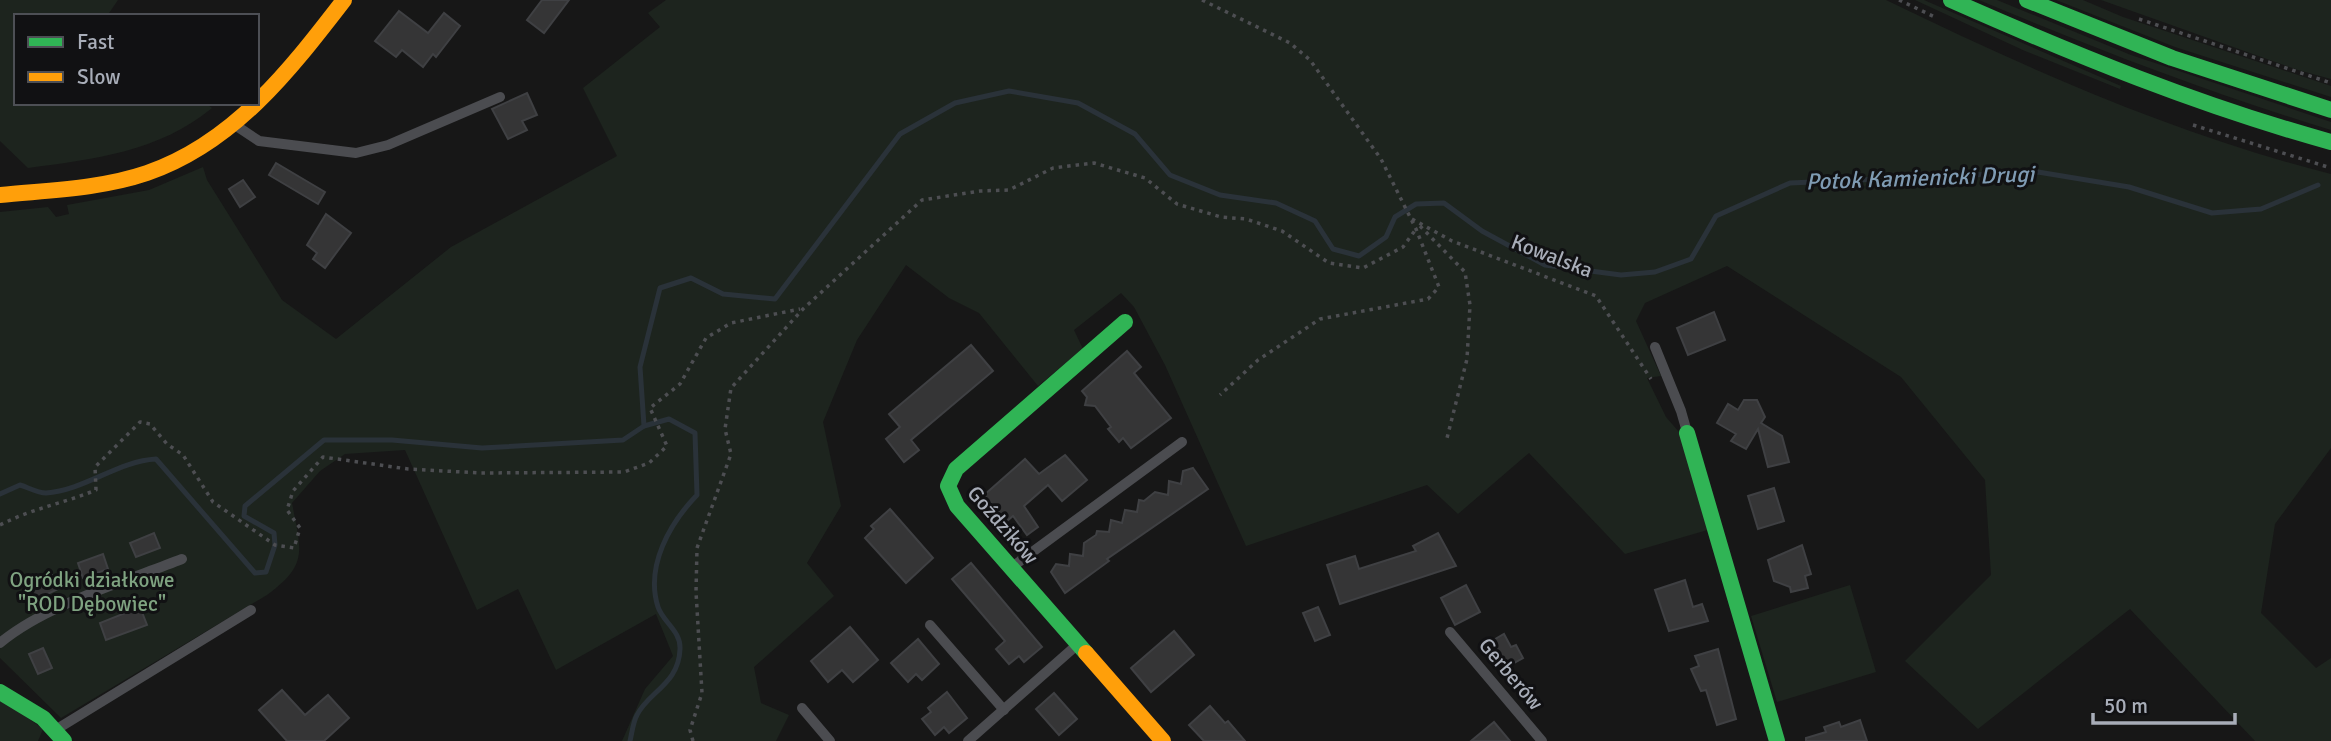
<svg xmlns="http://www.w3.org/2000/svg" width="2331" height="741" font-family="Signika,sans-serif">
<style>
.green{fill:#1d241e}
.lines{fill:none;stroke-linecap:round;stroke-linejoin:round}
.stream{stroke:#2a3239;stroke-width:5}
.building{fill:#353536;stroke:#3f4043;stroke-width:2}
.path{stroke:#4d4e52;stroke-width:3.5;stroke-dasharray:3.5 5;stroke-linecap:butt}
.lane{stroke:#4b4c50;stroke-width:10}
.fast{stroke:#30b455;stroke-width:16}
.slow{stroke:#ff9f0a;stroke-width:16}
.labels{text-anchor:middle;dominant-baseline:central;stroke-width:6;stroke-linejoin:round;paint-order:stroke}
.street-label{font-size:21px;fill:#a8adb8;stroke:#111113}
.park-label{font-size:21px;fill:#7fa381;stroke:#111113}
.water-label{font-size:23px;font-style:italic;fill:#7f9bb3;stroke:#111113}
</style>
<rect width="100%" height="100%" fill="#171717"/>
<!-- green -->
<g class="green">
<path d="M 0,0 L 118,0 L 107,16 L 16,16 L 16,103 L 205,103 L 212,108 C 159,152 94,159 28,168 L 0,141 Z"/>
<path d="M 666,0 L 1886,0 C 2028,69 2177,135 2331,174 L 2331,448 L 2275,524 L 2261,613 L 2316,668 L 2331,658 L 2331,741 L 2255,741 L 2130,609 L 1978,729 L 1905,661 L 1991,575 L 1985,480 L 1901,377 L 1727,266 L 1645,303 L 1636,321 L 1661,376 L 1647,378 L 1666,417 L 1679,432 L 1711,529 L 1625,554 L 1529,453 L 1458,514 L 1427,485 L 1246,546 L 1165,365 L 1134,307 L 1121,293 L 1074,330 L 1083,349 L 1038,386 L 979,313 L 949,298 L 906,265 L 857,340 L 823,422 L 841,506 L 807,563 L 834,596 L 754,667 L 761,703 L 789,715 L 776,741 L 622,741 L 645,689 L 673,656 L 656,614 L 556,670 L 518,589 L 477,610 L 405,450 L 345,454 L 320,471 L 292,503 C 301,551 309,564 267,595 L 61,718 L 0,658 L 0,212 L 48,207 L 56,217 L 69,214 L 67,205 L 149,190 L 203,167 L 207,180 L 282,300 L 336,339 L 451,247 L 617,156 L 583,88 L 660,27 L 648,13 Z"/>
<polygon points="1915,0 1924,0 2121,86 2120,89 2025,51"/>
<path d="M 1979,0 L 1997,0 L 2131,55 L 2331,122 L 2331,130 C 2210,93 2095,49 1979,0 Z"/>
<polygon points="2056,0 2083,0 2123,17 2331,86 2331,97 2175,47"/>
<polygon points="2101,0 2331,0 2331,79 2298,70"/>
<polygon points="1850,585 1876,672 1777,702 1751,616"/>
<polygon points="0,698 43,729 38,741 0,741"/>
</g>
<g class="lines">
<!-- stream -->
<g class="stream">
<path d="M 0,494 L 20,485 C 27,487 38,493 46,493 C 85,490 118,461 156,459 L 255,573 L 266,572 L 275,545 L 274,533 L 244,516 L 245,506 L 324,440 L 392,440 L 482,448 L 623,440 L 644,426 L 640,367 L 660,288 L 691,278 L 723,294 L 775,299 L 900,134 L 955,103 L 1009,91 L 1078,103 L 1135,134 L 1170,175 L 1220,195 L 1276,203 L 1315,221 L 1333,249 L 1359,256 L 1386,237 L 1395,217 L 1416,204 L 1444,203 L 1482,231 L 1545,265 L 1621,275 L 1655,272 L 1691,259 L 1716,216 L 1790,183 L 2038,172 L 2129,187 L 2212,213 L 2261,209 L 2318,185"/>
<path d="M 630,741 C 632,733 633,722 637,715 C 648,692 679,684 680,649 C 681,631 663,622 658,607 C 645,566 670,523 697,495 L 695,433 L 669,419 L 644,426"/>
</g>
</g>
<!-- building -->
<g class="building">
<polygon points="542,0 569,0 544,33 527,20"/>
<polygon points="399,11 428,33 444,13 460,26 436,57 433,54 423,67 402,50 396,57 375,41"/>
<polygon points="527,93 537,115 522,121 527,130 508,139 492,109"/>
<polygon points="276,163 325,192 318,204 269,175"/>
<polygon points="243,180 255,197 240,207 229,189"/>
<polygon points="326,214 351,233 325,268 313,259 317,253 307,245"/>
<polygon points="1714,312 1725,340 1688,355 1677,328"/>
<polygon points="971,345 993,371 911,440 919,450 904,462 886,439 900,427 889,414"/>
<polygon points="1127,351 1141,367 1134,373 1171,418 1131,448 1123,438 1119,442 1108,429 1111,427 1095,406 1085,405 1087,397 1082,391"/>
<polygon points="1744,400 1757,400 1765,417 1761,423 1782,436 1789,462 1768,467 1758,429 1746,449 1731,441 1736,434 1717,423 1728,404 1738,410"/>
<polygon points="1065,455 1087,480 1062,501 1048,485 1024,506 1038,527 1027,535 1013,516 1007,521 984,495 1025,459 1039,474"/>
<polygon points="1193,468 1208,489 1107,559 1109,561 1065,593 1051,572 1056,564 1069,566 1070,554 1083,556 1084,543 1096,535 1097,531 1109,532 1111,520 1122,523 1125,510 1137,512 1139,500 1144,501 1155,492 1168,495 1169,481 1181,484 1183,471"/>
<polygon points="1774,488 1784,521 1758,529 1748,496"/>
<polygon points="890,509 933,558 906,583 865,538 874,529 871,526"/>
<polygon points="154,533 160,548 136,557 130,543"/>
<polygon points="1438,533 1456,566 1340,604 1327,565 1355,556 1359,569 1416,551 1413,546"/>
<polygon points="1802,545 1811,574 1805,576 1808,588 1791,592 1790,587 1774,581 1768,560"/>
<polygon points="103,554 108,569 83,578 78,563"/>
<polygon points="971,563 1042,647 1024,662 1019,656 1009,664 996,649 1005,641 952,579"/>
<polygon points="52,575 58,589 35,600 28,586"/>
<polygon points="1685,580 1693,607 1702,604 1708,621 1669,631 1655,590"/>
<polygon points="1466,585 1480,612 1455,625 1441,598"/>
<polygon points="140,607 147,625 106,640 100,623"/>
<polygon points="1318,607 1330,635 1315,641 1303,613"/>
<polygon points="850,627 878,660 853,682 842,670 828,682 811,661"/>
<polygon points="1174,631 1194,655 1151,692 1131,668"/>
<polygon points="1504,634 1511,647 1516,645 1523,658 1505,668 1490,642"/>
<polygon points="918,639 939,664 922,680 916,674 908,682 891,663"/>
<polygon points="43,648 52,668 38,674 29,654"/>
<polygon points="1718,649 1736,719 1717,725 1706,690 1701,691 1691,669 1699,666 1695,656"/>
<polygon points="282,690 305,715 328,695 349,718 324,741 287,741 259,710"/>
<polygon points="947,692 967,718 949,733 944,727 935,735 922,719 931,712 928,708"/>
<polygon points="1054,693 1077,719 1059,735 1036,709"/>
<polygon points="1210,706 1225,723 1228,721 1245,741 1204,741 1189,725"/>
<polygon points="1860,720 1867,741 1806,741 1806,738 1826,732 1824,727 1839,722 1841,727"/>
<polygon points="1494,722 1510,741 1471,741"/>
</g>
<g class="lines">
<!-- path -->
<g class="path">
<polyline points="1202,0 1290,43 1310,60 1381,159 1416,229 1439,287 1428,299 1320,319 1258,360 1220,395"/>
<polyline points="1899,0 1937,18"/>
<polyline points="2139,19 2331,83"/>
<polyline points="2193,125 2331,168"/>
<polyline points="1412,219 1452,241 1596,296 1651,379"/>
<polyline points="1420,226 1465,272 1470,305 1467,359 1446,442"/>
<path d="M 0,525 C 33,508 62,504 96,490 L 95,467 L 140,422 L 150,424 L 167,444 L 183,455 L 213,502 L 275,545 L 294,548 L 300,528 L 287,510 L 293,491 L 323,457 L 408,469 L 481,473 L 624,472 L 649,463 L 667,446 L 650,408 L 680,384 L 706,338 L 731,323 L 800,309"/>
<polyline points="693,741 690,730 702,693 696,592 697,548 731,454 725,429 731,388 803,309 922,200 980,191 1009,190 1053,168 1094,163 1145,178 1177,204 1221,217 1246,219 1282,231 1329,263 1363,268 1403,247 1416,229"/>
</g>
<!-- lane -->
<g class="lane">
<polyline points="235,125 259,141 356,153 388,145 500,97"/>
<polyline points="1655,347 1681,411 1687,432"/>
<polyline points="1012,567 1182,442"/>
<polyline points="930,625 1004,710"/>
<polyline points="1450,632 1542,741"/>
<path d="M 0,643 C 45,605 126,581 182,559"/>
<polyline points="802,708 830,741"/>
<polyline points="57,729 251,610"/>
<polyline points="968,741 1078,644"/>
</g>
<!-- fast -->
<g class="fast">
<path d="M 1951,0 C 2075,55 2200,106 2331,142"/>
<polyline points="2027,0 2172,58 2331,110"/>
<polyline points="1687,433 1777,741"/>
<polyline points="1086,653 957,506 948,486 956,469 1125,322"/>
<polyline points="0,692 43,718 64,741"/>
</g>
<!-- slow -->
<g class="slow">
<path d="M 0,195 C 49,190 100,189 147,173 C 234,143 290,70 344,0"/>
<polyline points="1086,653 1163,741"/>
</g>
</g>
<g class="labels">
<!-- street labels -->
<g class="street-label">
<text transform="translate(1552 256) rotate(21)">Kowalska</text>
<text transform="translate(1003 525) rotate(49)">Goździków</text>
<text transform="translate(1511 674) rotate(50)">Gerberów</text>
</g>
<!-- park labels -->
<g class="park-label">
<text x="92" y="580">Ogródki działkowe<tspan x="92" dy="24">"ROD Dębowiec"</tspan></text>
</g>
<!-- water labels -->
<g class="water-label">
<text transform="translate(1920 178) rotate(-2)">Potok Kamienicki Drugi</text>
</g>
</g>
<!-- legend -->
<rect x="14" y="14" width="245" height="91" fill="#111113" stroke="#4d4f55" stroke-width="2"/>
<rect x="28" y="37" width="35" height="10" fill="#30b455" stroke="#4d4f55" stroke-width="2"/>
<text x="77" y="49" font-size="21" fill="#a8adb8">Fast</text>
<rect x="28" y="72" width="35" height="10" fill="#ff9f0a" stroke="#4d4f55" stroke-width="2"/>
<text x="77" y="84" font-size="21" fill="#a8adb8">Slow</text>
<!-- scale -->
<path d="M2093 713v10h142v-10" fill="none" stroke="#a8adb8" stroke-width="3.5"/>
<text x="2104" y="713" font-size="21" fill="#a8adb8" stroke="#111113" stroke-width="5" paint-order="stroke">50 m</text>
</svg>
